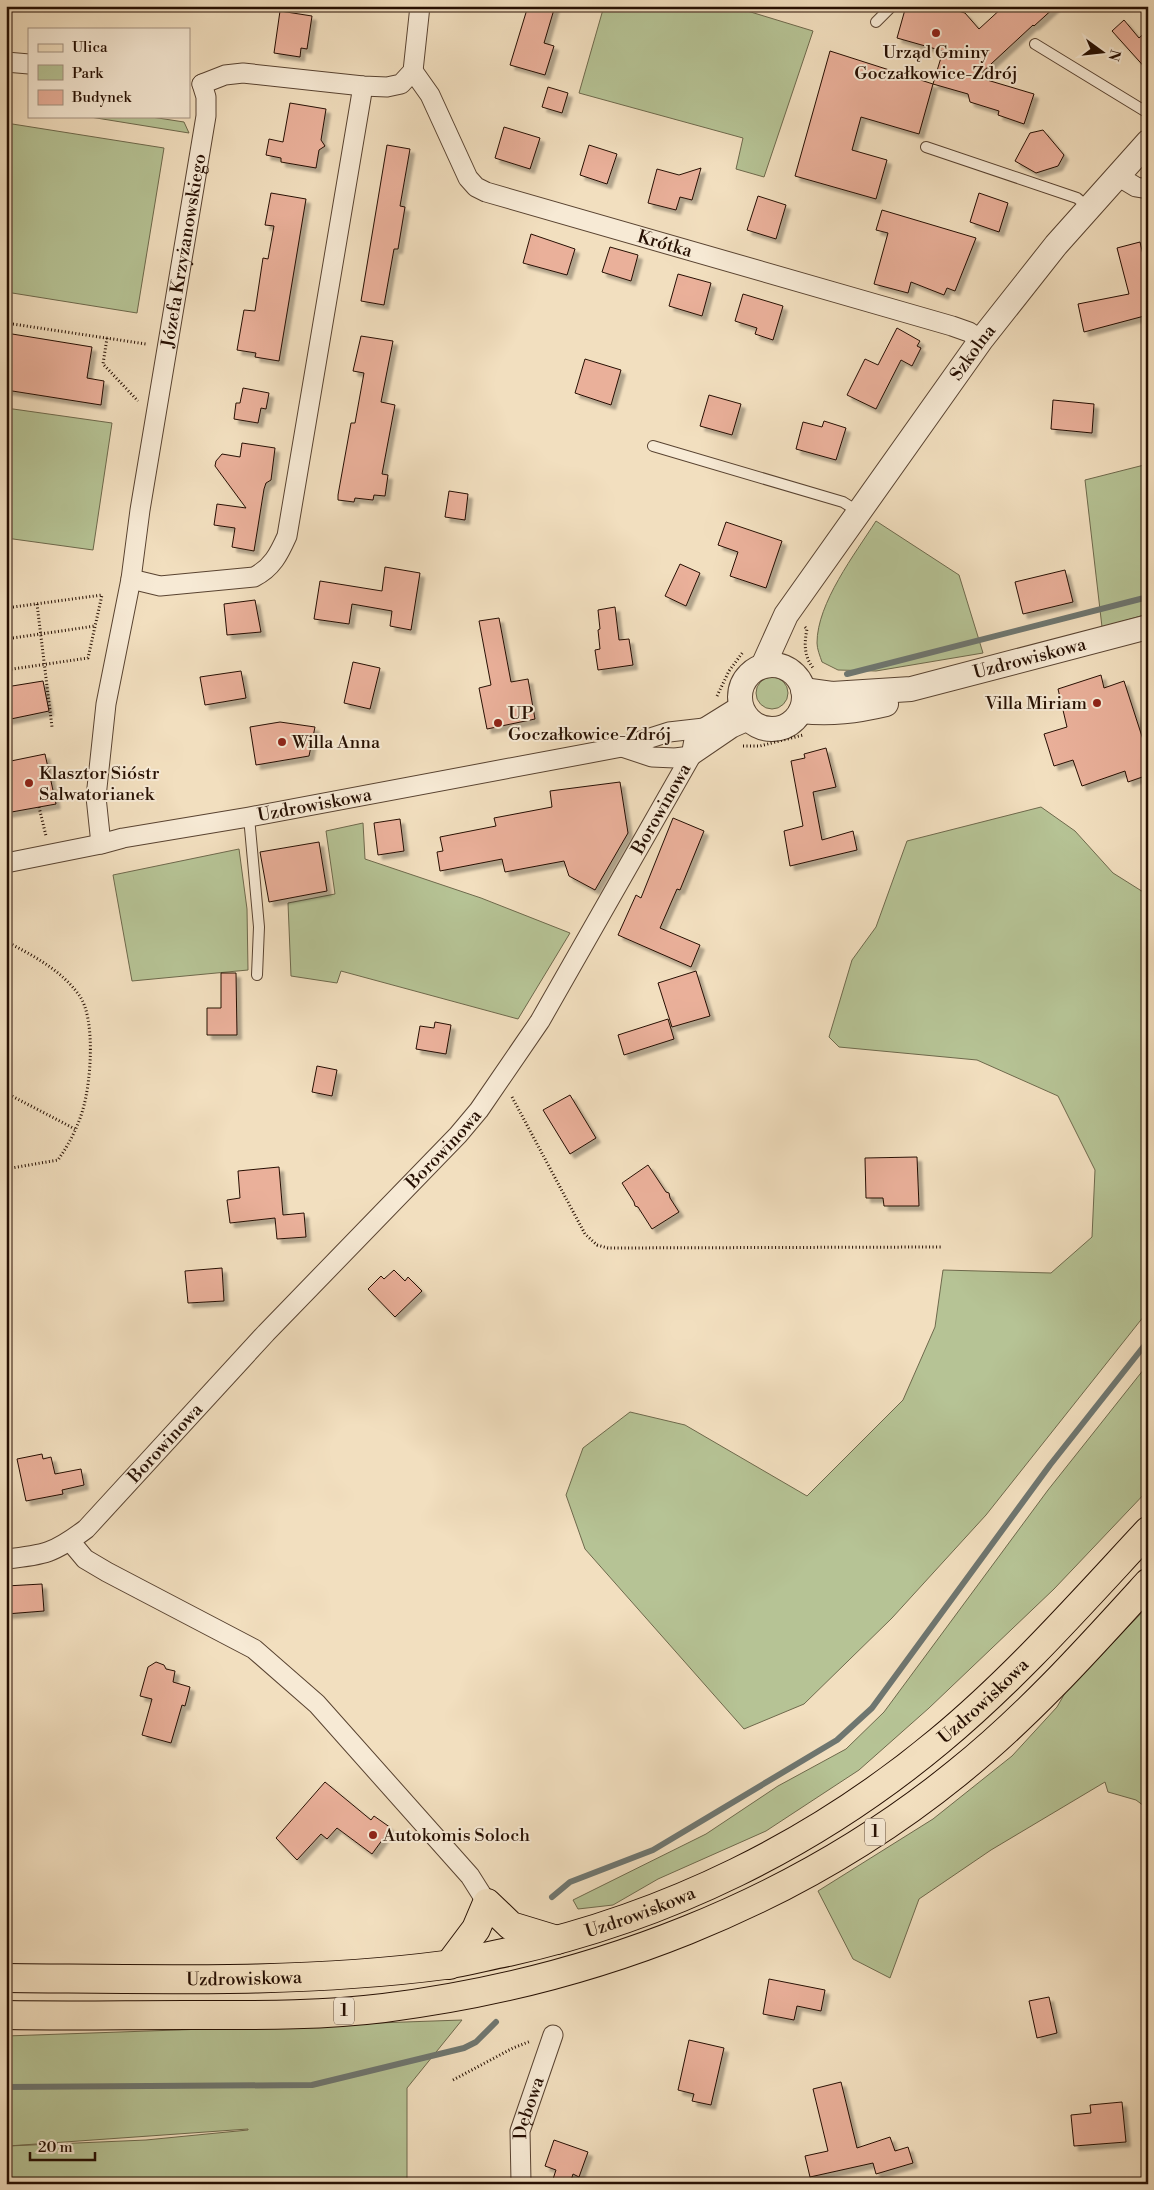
<svg xmlns="http://www.w3.org/2000/svg" width="1154" height="2190" font-family="'Libre Bodoni',serif">
<style>
.green{fill:#b6c395;stroke:#6e694c;fill-rule:evenodd}
.lines{fill:none;stroke-linecap:round;stroke-linejoin:round}
.stream{stroke:#6e7670;stroke-width:6}
.building{fill:#eab09a;stroke:#260f02;filter:url(#shadow)}
.service-casing{stroke:#594331;stroke-width:12}
.minor-casing{stroke:#594331;stroke-width:21}
.tertiary-casing{stroke:#594331;stroke-width:26}
.primary-casing{stroke:#260f02;stroke-width:30}
.path{stroke:#260f02;stroke-width:3;stroke-dasharray:1 2.5;stroke-linecap:butt}
.service{stroke:#f7ead5;stroke-width:10}
.minor{stroke:#f7ead5;stroke-width:19}
.tertiary{stroke:#f7ead5;stroke-width:24}
.primary{stroke:#f2dfbf;stroke-width:28}
.poi-dot{fill:#8f2418;stroke:#f7ead5;stroke-width:2}
.labels{text-anchor:middle;dominant-baseline:central;stroke-width:4;stroke-linejoin:round;paint-order:stroke}
.shield{fill:#f7ead5;stroke:#655141;stroke-width:1}
.shield-label{font-size:16px;font-weight:bold;fill:#260f02}
.poi-label{font-size:18px;fill:#260f02;stroke:#f7ead5;text-anchor:start}
.street-label{font-size:18px;fill:#260f02;stroke:#f7ead5}
</style>
<defs>
<filter id="shadow"><feDropShadow dx="4.5" dy="4.5" stdDeviation="1" flood-color="#0004"/></filter>
</defs>
<rect width="100%" height="100%" fill="#f2dfbf"/>
<filter id="stains"><feTurbulence type="fractalNoise" baseFrequency=".004" numOctaves="4"/><feColorMatrix values="0 0 0 0 .2 0 0 0 0 .09 0 0 0 0 .02 0 0 0 .5 -.17"/></filter>
<radialGradient id="worn" r=".72"><stop offset=".6" stop-color="#630" stop-opacity="0"/><stop offset="1" stop-color="#630" stop-opacity=".3"/></radialGradient>
<!-- green -->
<g class="green">
<polygon points="604,6 731,6 813,31 764,177 736,169 743,138 579,93"/>
<polygon points="84,116 145,116 184,122 189,133"/>
<polygon points="6,123 164,148 137,313 6,292"/>
<polygon points="6,408 112,423 93,550 6,538"/>
<polygon points="1148,464 1148,614 1102,627 1085,480"/>
<path d="M 876,521 L 959,575 L 983,653 L 876,671 L 838,670 L 822,662 C 820,656 817,649 817,643 C 817,603 855,554 876,521 Z"/>
<circle cx="772" cy="693" r="16"/>
<polygon points="1041,807 1075,831 1113,873 1148,895 1148,1311 986,1515 892,1618 804,1704 744,1729 585,1549 566,1495 583,1448 630,1412 685,1425 807,1496 903,1400 935,1327 943,1270 1051,1273 1092,1237 1095,1170 1058,1096 977,1060 839,1047 829,1037 852,960 876,927 907,841"/>
<polygon points="363,823 365,859 481,898 570,933 518,1019 341,971 337,983 291,976 288,903 335,894 326,831"/>
<polygon points="239,849 247,909 248,970 132,981 113,875"/>
<polygon points="1148,1364 1148,1490 1054,1589 929,1708 859,1770 766,1831 658,1879 613,1905 578,1909 573,1900 706,1834 778,1786 846,1749 884,1712 1048,1490"/>
<polygon points="1148,1606 1148,1809 1136,1800 1108,1792 1105,1782 991,1850 919,1899 890,1978 853,1959 818,1891 933,1819 1012,1756 1057,1707 1065,1693"/>
<path d="M 462,2020 L 407,2088 L 407,2184 L 6,2184 L 6,2036 ZM 248,2130 L 146,2140 L 8,2146 L 248,2129 Z"/>
</g>
<g class="lines">
<!-- stream -->
<g class="stream">
<polyline points="847,674 1148,597"/>
<polyline points="552,1897 570,1882 653,1850 837,1740 872,1708 1050,1465 1148,1341"/>
<polyline points="6,2087 312,2085 464,2048 476,2042 496,2022"/>
</g>
</g>
<!-- building -->
<g class="building">
<polygon points="528,6 555,6 544,43 554,46 545,75 510,65"/>
<polygon points="906,6 941,6 965,13 979,29 1004,6 1056,6 1034,26 1033,25 977,77 1034,94 1024,124 998,115 999,111 970,102 968,94 933,84 943,51 897,38"/>
<polygon points="280,11 312,16 307,49 301,48 300,57 274,53"/>
<polygon points="1124,20 1139,38 1148,30 1148,71 1112,31"/>
<polygon points="830,51 933,84 919,134 861,117 852,150 887,160 876,199 795,176"/>
<polygon points="548,87 568,93 562,113 542,107"/>
<polygon points="290,103 326,109 321,140 325,146 319,150 316,168 281,162 281,158 266,155 269,139 283,142"/>
<polygon points="504,127 540,138 530,169 495,158"/>
<polygon points="1043,130 1064,155 1058,166 1036,173 1015,161 1030,133"/>
<polygon points="387,145 410,149 400,206 405,207 398,249 394,249 384,305 361,301"/>
<polygon points="589,145 617,154 607,184 580,175"/>
<polygon points="701,168 692,200 680,197 676,210 648,203 657,169 679,175"/>
<polygon points="271,193 306,199 279,361 255,357 256,353 237,350 244,310 255,311 263,258 268,259 274,226 265,225"/>
<polygon points="979,193 1008,203 999,232 970,222"/>
<polygon points="758,196 786,205 776,239 747,230"/>
<polygon points="882,210 976,238 955,291 947,288 944,295 911,282 908,293 874,284 888,233 876,230"/>
<polygon points="531,234 575,249 567,275 523,263"/>
<polygon points="1140,242 1144,259 1148,258 1148,315 1084,332 1078,304 1129,294 1117,248"/>
<polygon points="610,247 638,255 631,281 602,272"/>
<polygon points="678,274 711,283 702,316 669,306"/>
<polygon points="743,294 783,306 773,340 755,334 757,328 735,321"/>
<polygon points="897,328 920,341 917,346 921,348 912,366 901,360 876,409 847,395 865,359 878,365"/>
<polygon points="6,333 92,347 87,378 104,381 101,405 6,390"/>
<polygon points="361,336 393,341 381,402 395,405 382,474 388,475 385,496 374,495 373,500 355,498 354,502 338,500 338,495 351,423 355,423 364,373 353,371"/>
<polygon points="585,359 621,370 611,405 575,393"/>
<polygon points="243,388 269,393 266,409 261,408 258,423 234,419 236,403 240,403"/>
<polygon points="709,395 741,404 732,435 700,426"/>
<polygon points="1053,400 1094,404 1092,433 1051,429"/>
<polygon points="824,421 846,428 836,460 796,449 803,422 822,427"/>
<polygon points="242,443 275,448 271,480 266,483 264,489 254,551 232,547 235,528 214,525 217,504 246,508 215,466 216,461 222,454 240,457"/>
<polygon points="449,491 468,494 465,520 445,517"/>
<polygon points="726,522 782,541 766,588 730,576 738,552 718,545"/>
<polygon points="680,564 700,573 686,606 665,596"/>
<polygon points="385,567 420,573 411,630 390,626 392,611 352,604 349,624 314,619 320,581 382,591"/>
<polygon points="1065,570 1073,602 1023,614 1015,582"/>
<polygon points="255,600 261,632 227,635 224,604"/>
<polygon points="615,607 619,640 629,639 633,665 598,670 595,650 600,649 598,630 600,629 598,610"/>
<polygon points="499,618 511,682 528,679 535,719 487,729 479,688 491,685 479,621"/>
<polygon points="353,662 380,668 370,709 344,703"/>
<polygon points="241,671 246,698 205,705 200,677"/>
<polygon points="1101,675 1104,688 1124,681 1148,755 1148,775 1128,782 1125,771 1082,786 1073,760 1054,766 1044,734 1067,727 1058,689"/>
<polygon points="43,681 49,711 6,720 6,687"/>
<polygon points="280,722 315,727 309,756 256,765 250,727"/>
<polygon points="826,748 836,787 813,792 822,840 853,831 857,850 790,866 784,831 803,826 791,761 805,758 804,754"/>
<polygon points="45,754 56,804 6,813 6,762"/>
<polygon points="620,782 628,833 595,890 569,876 564,861 505,872 502,859 440,871 437,852 443,851 440,837 496,826 494,818 552,807 550,791"/>
<polygon points="673,818 704,831 680,890 677,889 660,928 700,945 691,967 618,935 636,895 641,898"/>
<polygon points="400,819 404,851 378,855 374,823"/>
<polygon points="319,842 327,891 269,902 260,852"/>
<polygon points="696,971 710,1016 672,1027 658,983"/>
<polygon points="221,973 236,973 237,1035 207,1035 207,1008 221,1008"/>
<polygon points="668,1019 674,1039 624,1055 618,1035"/>
<polygon points="435,1022 451,1025 446,1054 416,1049 420,1026 434,1028"/>
<polygon points="317,1066 337,1070 332,1096 312,1092"/>
<polygon points="570,1095 596,1138 570,1154 543,1110"/>
<polygon points="917,1157 919,1206 884,1206 883,1198 866,1198 865,1158"/>
<polygon points="648,1165 666,1192 669,1193 670,1198 679,1212 652,1229 638,1207 635,1206 634,1202 622,1183"/>
<polygon points="279,1167 283,1215 304,1213 306,1237 277,1239 275,1218 230,1223 227,1200 240,1198 238,1171"/>
<polygon points="222,1268 224,1301 188,1303 185,1271"/>
<polygon points="394,1270 405,1281 408,1277 422,1291 395,1317 368,1289 381,1276 384,1279"/>
<polygon points="42,1454 43,1459 51,1457 55,1474 81,1469 84,1485 62,1490 63,1494 26,1501 17,1459"/>
<polygon points="42,1584 44,1611 6,1614 6,1586"/>
<polygon points="156,1662 164,1665 166,1669 175,1671 173,1682 190,1687 185,1706 182,1705 171,1743 142,1735 152,1699 140,1696 148,1667"/>
<polygon points="325,1782 371,1820 374,1816 391,1828 372,1854 337,1828 327,1839 321,1834 297,1860 276,1838"/>
<polygon points="769,1979 825,1990 821,2011 797,2006 794,2020 763,2014"/>
<polygon points="1049,1997 1057,2033 1037,2038 1029,2001"/>
<polygon points="689,2040 724,2048 711,2105 692,2101 694,2094 678,2090"/>
<polygon points="841,2082 857,2148 890,2137 895,2151 908,2147 913,2163 876,2174 873,2163 810,2177 805,2156 828,2151 813,2089"/>
<polygon points="1122,2102 1126,2142 1074,2146 1071,2115 1091,2113 1090,2105"/>
<polygon points="554,2140 588,2152 579,2177 573,2174 570,2184 553,2179 556,2170 545,2166"/>
</g>
<g class="lines">
<defs>
<g id="service">
<polyline points="876,22 892,6"/>
<polyline points="1035,44 1148,113"/>
<polyline points="926,147 1077,198 1088,207"/>
<polyline points="653,446 843,502 859,512"/>
<polyline points="249,817 259,927 257,975"/>
</g>
<g id="minor">
<polyline points="6,62 29,64"/>
<path id="s1" d="M 413,71 L 430,95 L 468,178 L 476,187 L 486,192 L 952,326 L 969,332 L 981,340"/>
<polyline points="202,84 225,75 243,73 363,86 387,87 401,84 413,71 420,6"/>
<polyline points="1116,175 1136,187 1148,189"/>
<path d="M 131,579 L 160,586 L 254,577 C 272,568 279,554 287,536 L 363,86"/>
<polyline points="622,747 652,757 675,758 691,756 732,728 750,720"/>
<path id="s2" d="M 101,844 L 96,797 L 106,704 L 131,579 L 140,510 L 206,116 L 206,97 L 202,84"/>
<path id="s3" d="M 6,863 L 101,844 L 123,838 L 249,817 L 622,747 L 669,732 L 704,728"/>
<polyline points="70,1541 85,1559 107,1572 254,1649 317,1704 470,1876 487,1903"/>
<path id="s4" d="M 6,1559 C 45,1555 54,1553 86,1529 L 266,1333 L 458,1135 L 479,1110 L 540,1021 L 691,756 L 694,740 L 704,728 L 741,705"/>
<path id="s5" d="M 523,2184 L 521,2182 L 520,2131 L 553,2035"/>
</g>
<g id="tertiary">
<circle cx="772" cy="697" r="32"/>
<path id="s6" d="M 763,666 L 786,615 L 981,340 L 1056,245 L 1148,142"/>
<path id="s7" d="M 803,690 L 832,694 L 911,689 L 1148,627"/>
<path d="M 801,711 C 832,714 856,711 886,704"/>
</g>
<g id="primary">
<polyline points="449,1965 476,1929 487,1903 511,1926 557,1940"/>
<path id="s8" d="M 6,1978 C 152,1979 300,1984 445,1965 C 466,1962 487,1956 508,1952 C 667,1917 814,1845 939,1741 C 1015,1678 1081,1603 1148,1531"/>
<path d="M 6,2015 C 66,2016 126,2015 186,2015 C 252,2015 318,2016 384,2008 C 591,1982 794,1905 957,1773 C 1027,1717 1088,1649 1148,1583"/>
</g>
</defs>
<!-- service casing -->
<use href="#service" class="service-casing"/>
<!-- minor casing -->
<use href="#minor" class="minor-casing"/>
<!-- tertiary casing -->
<use href="#tertiary" class="tertiary-casing"/>
<!-- primary casing -->
<use href="#primary" class="primary-casing"/>
<!-- path -->
<g class="path">
<polyline points="6,323 146,344 146,346"/>
<polyline points="107,338 103,364 138,401"/>
<polyline points="37,604 52,727"/>
<polyline points="6,608 102,595 88,658 6,670"/>
<path d="M 805,627 L 807,629 C 804,644 804,657 814,669"/>
<polyline points="6,639 95,626"/>
<polyline points="717,696 729,671 743,652"/>
<polyline points="743,746 760,746 803,735"/>
<polyline points="39,807 46,836"/>
<path d="M 6,944 L 9,943 C 34,956 62,971 79,995 C 96,1018 91,1082 83,1109 C 78,1127 69,1144 58,1160 L 6,1169"/>
<polyline points="6,1093 75,1129"/>
<polyline points="512,1097 585,1234 597,1245 608,1248 942,1247"/>
<polyline points="453,2080 513,2048 531,2041"/>
</g>
<!-- service -->
<use href="#service" class="service"/>
<!-- minor -->
<use href="#minor" class="minor"/>
<!-- tertiary -->
<use href="#tertiary" class="tertiary"/>
<!-- primary -->
<use href="#primary" class="primary"/>
</g>
<!-- markers -->
<g class="poi-dot">
<circle cx="936" cy="33" r="5"/>
<circle cx="1097" cy="703" r="5"/>
<circle cx="498" cy="723" r="5"/>
<circle cx="282" cy="742" r="5"/>
<circle cx="29" cy="783" r="5"/>
<circle cx="373" cy="1835" r="5"/>
</g>
<g class="labels">
<!-- shield labels -->
<g class="shield">
<rect x="865" y="1818.5" width="20" height="27" rx="4"/>
<rect x="334" y="1997.5" width="20" height="27" rx="4"/>
</g>
<g class="shield-label">
<text x="875" y="1832">1</text>
<text x="344" y="2011">1</text>
</g>
<!-- poi labels -->
<g class="poi-label">
<text x="936" y="52" text-anchor="middle">Urząd Gminy<tspan x="936" dy="21">Goczałkowice-Zdrój</tspan></text>
<text x="1087" y="703" text-anchor="end">Villa Miriam</text>
<text x="508" y="713">UP<tspan x="508" dy="21">Goczałkowice-Zdrój</tspan></text>
<text x="292" y="742">Willa Anna</text>
<text x="39" y="773">Klasztor Sióstr<tspan x="39" dy="21">Salwatorianek</tspan></text>
<text x="383" y="1835">Autokomis Soloch</text>
</g>
<!-- street labels -->
<g class="street-label">
<text stroke="none"><textPath href="#s1" startOffset="330">Krótka</textPath></text>
<text stroke="none"><textPath href="#s2" startOffset="601">Józefa Krzyżanowskiego</textPath></text>
<text stroke="none"><textPath href="#s6" startOffset="378">Szkolna</textPath></text>
<text stroke="none"><textPath href="#s7" startOffset="231">Uzdrowiskowa</textPath></text>
<text stroke="none"><textPath href="#s3" startOffset="314">Uzdrowiskowa</textPath></text>
<text stroke="none"><textPath href="#s4" startOffset="1014">Borowinowa</textPath></text>
<text stroke="none"><textPath href="#s4" startOffset="609">Borowinowa</textPath></text>
<text stroke="none"><textPath href="#s4" startOffset="204">Borowinowa</textPath></text>
<text stroke="none"><textPath href="#s8" startOffset="1048">Uzdrowiskowa</textPath></text>
<text stroke="none"><textPath href="#s8" startOffset="642">Uzdrowiskowa</textPath></text>
<text stroke="none"><textPath href="#s8" startOffset="238">Uzdrowiskowa</textPath></text>
<text stroke="none"><textPath href="#s5" startOffset="78">Dębowa</textPath></text>
</g>
</g>
<!-- margin -->
<rect width="1154" height="2190" fill="none" stroke="#f2dfbf" stroke-width="25"/>
<rect x="8" y="8" width="1139" height="2175" fill="none" stroke="#260f02" stroke-width="2.5"/>
<rect x="12" y="12" width="1129" height="2165" fill="none" stroke="#260f02"/>
<!-- legend -->
<rect x="28" y="28" width="162" height="90" fill="#f7ead5" stroke="#a39281"/>
<rect x="38" y="44" width="25" height="8" fill="#f2dfbf" stroke="#a39281"/>
<text x="72" y="52" font-size="15" fill="#260f02">Ulica</text>
<rect x="38" y="65" width="25" height="15" fill="#b6c395" stroke="#a39281"/>
<text x="72" y="78" font-size="15" fill="#260f02">Park</text>
<rect x="38" y="90" width="25" height="15" fill="#eab09a" stroke="#a39281"/>
<text x="72" y="102" font-size="15" fill="#260f02">Budynek</text>
<!-- north arrow -->
<g transform="translate(1102 52) rotate(105)" stroke="#f7ead5" stroke-width="4" paint-order="stroke">
<path d="M0-4L9 19L0 12L-9 19Z" fill="#260f02"/>
<text y="-8" font-size="14" font-weight="bold" text-anchor="middle" fill="#260f02">N</text>
</g>
<!-- scale -->
<path d="M30 2152v8h65v-8" fill="none" stroke="#260f02" stroke-width="2.5"/>
<text x="38" y="2152" font-size="15" fill="#260f02" stroke="#f7ead5" stroke-width="4" paint-order="stroke">20 m</text>
<rect width="100%" height="100%" filter="url(#stains)"/>
<rect width="100%" height="100%" fill="url(#worn)"/>
</svg>
